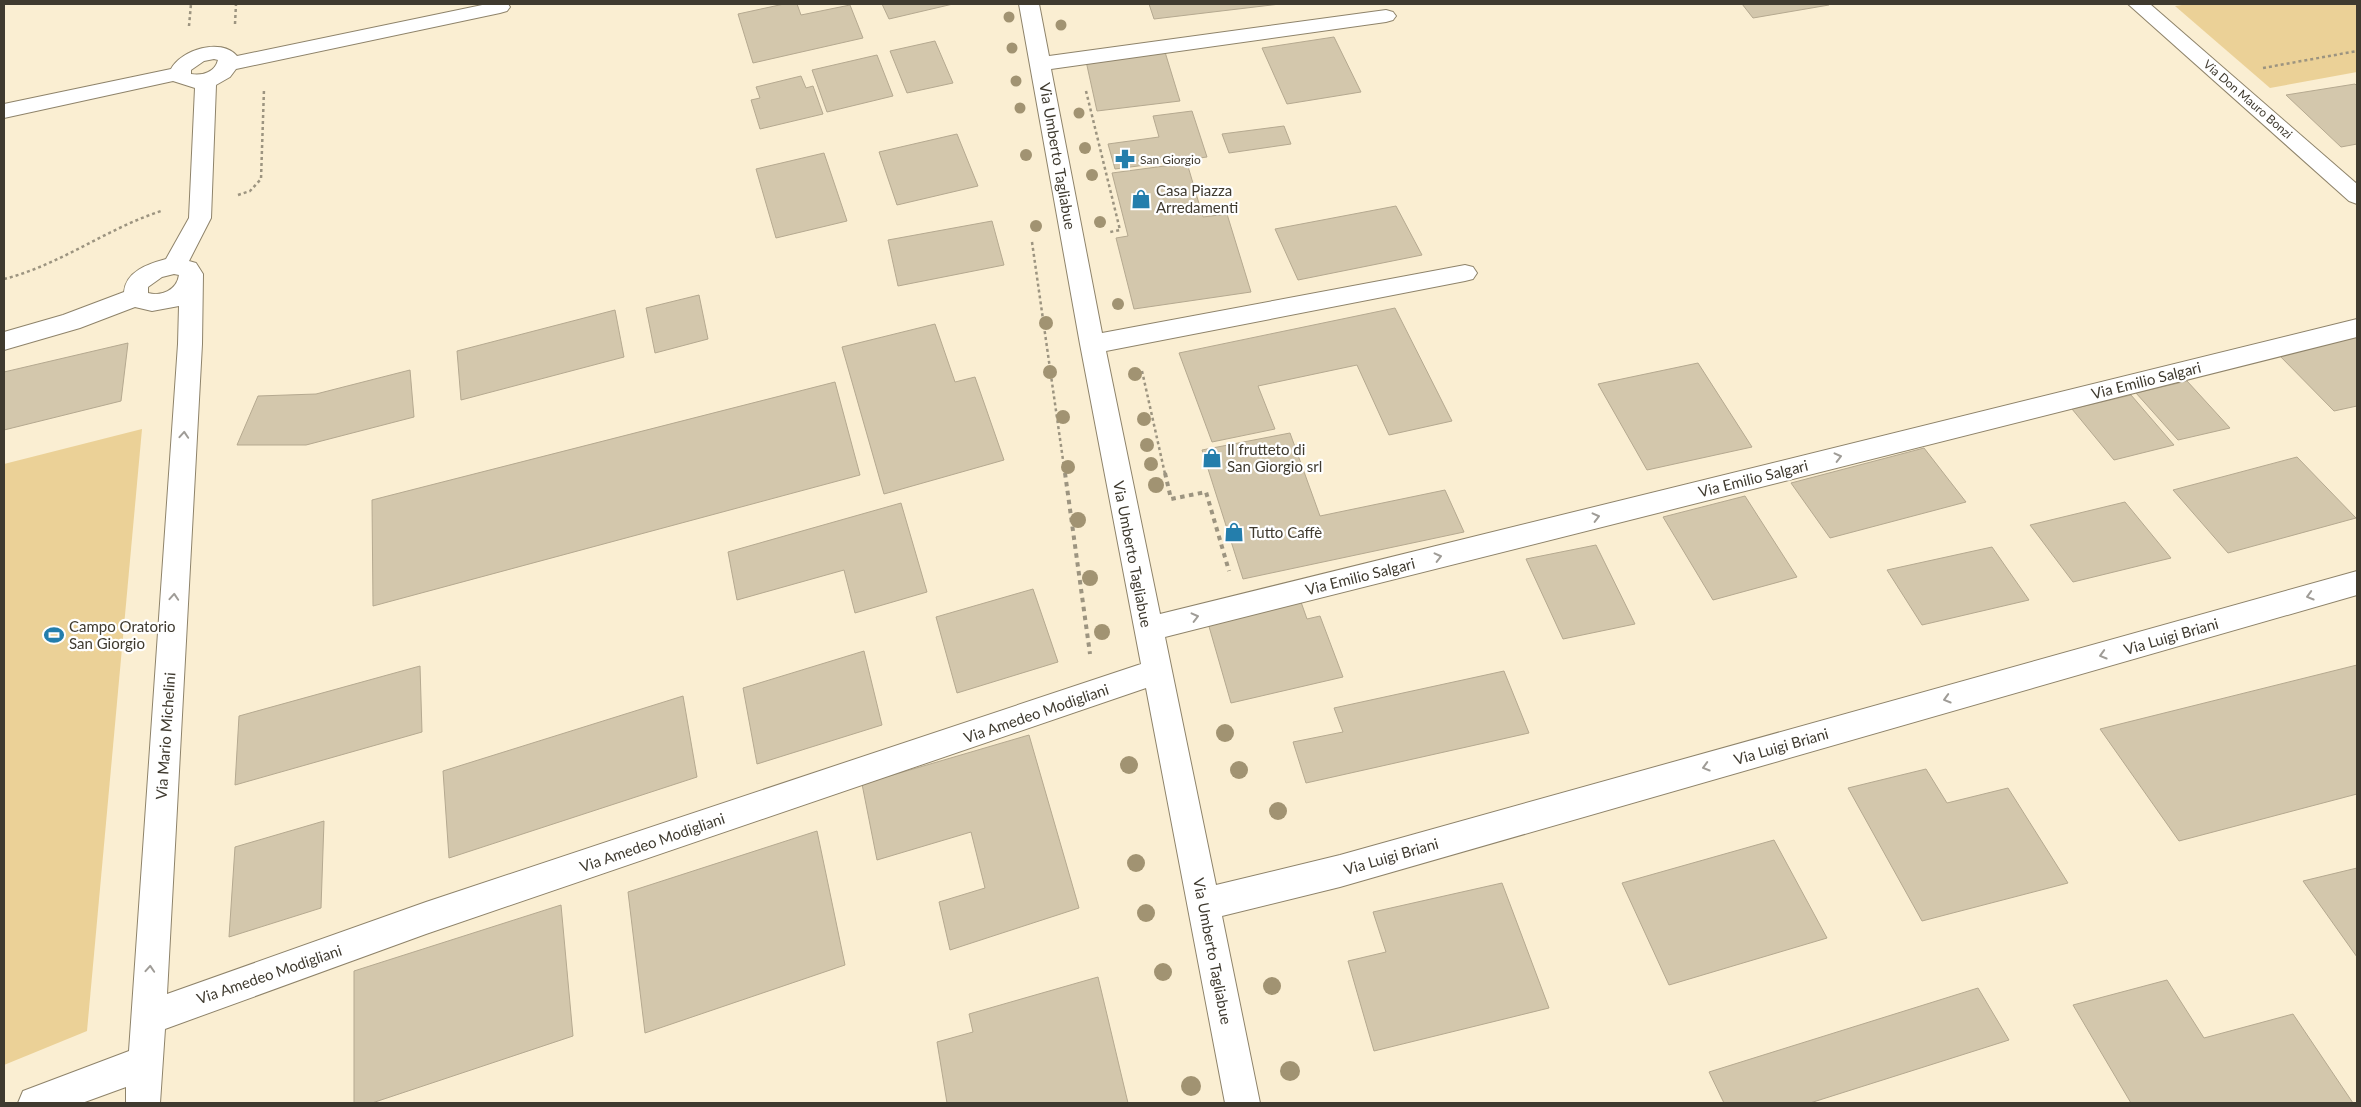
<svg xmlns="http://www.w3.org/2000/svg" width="2361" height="1107" font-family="Lato,sans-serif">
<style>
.green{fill:#ebd197}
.building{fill:#d3c7ac;stroke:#b5a990}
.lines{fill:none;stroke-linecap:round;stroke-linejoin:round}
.minor-casing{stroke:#8e836a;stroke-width:2}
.path-far1{stroke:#9c9480;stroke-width:2.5;stroke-dasharray:3 3;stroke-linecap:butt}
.path{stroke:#9c9480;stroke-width:4;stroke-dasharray:4.5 4.5;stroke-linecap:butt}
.minor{fill:#fff;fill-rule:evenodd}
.tree{fill:#a19372}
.oneway{stroke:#9f9c97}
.labels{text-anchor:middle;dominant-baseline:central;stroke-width:4.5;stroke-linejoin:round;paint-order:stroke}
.far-street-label{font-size:12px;fill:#3f3a2f;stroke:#fff}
.far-poi-label{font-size:12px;fill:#3f3a2f;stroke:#fff;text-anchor:start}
.street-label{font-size:15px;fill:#3f3a2f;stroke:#fff}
.poi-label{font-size:15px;fill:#3f3a2f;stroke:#fff;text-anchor:start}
</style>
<rect width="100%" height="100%" fill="#faeed2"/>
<!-- green -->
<g class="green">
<polygon points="2189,4 2357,4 2357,72 2270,88 2175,6"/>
<polygon points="142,429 87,1031 4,1065 4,464"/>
</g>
<!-- building -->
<g class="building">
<polygon points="784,4 797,4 801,15 850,5 863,38 753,63 738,14"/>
<polygon points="882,4 953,4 889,19"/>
<polygon points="1149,4 1280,4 1154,19"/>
<polygon points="1742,4 1828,4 1829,5 1753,18"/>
<polygon points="1334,37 1361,92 1287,104 1262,48"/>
<polygon points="935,41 953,83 907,93 890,51"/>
<polygon points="1165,52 1180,101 1097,111 1086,61"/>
<polygon points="877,55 893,96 827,112 812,70"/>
<polygon points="801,76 806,88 813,86 823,114 760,129 751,100 760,98 756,87"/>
<polygon points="2355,84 2357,86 2357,144 2341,147 2286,95"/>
<polygon points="1192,111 1207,157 1115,169 1108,144 1159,137 1153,116"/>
<polygon points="1284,126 1291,144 1229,153 1222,134"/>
<polygon points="957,134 978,186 897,205 879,152"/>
<polygon points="824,153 847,221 776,238 756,169"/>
<polygon points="1187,163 1203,217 1227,214 1251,292 1134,309 1116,238 1128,236 1112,173"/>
<polygon points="1396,206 1422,255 1298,280 1275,229"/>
<polygon points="992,221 1004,265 898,286 888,240"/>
<polygon points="699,295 708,339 655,353 646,308"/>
<polygon points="1395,308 1452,421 1389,435 1357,365 1258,386 1275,429 1212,442 1179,353"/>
<polygon points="615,310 624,357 461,400 457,351"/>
<polygon points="935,324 955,382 975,377 1004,460 884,494 842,347"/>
<polygon points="2357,335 2357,406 2334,411 2277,353"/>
<polygon points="128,343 121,401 4,430 4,372"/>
<polygon points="1698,363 1752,447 1647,470 1598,384"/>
<polygon points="410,370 414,417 306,445 237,445 258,396 316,394"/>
<polygon points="2187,381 2230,428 2178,440 2136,393"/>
<polygon points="835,382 860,475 373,606 372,500"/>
<polygon points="2131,395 2174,445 2114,460 2072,409"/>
<polygon points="1290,433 1320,516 1445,490 1464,532 1243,579 1202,450"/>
<polygon points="1924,448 1966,502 1830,538 1791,483"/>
<polygon points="2297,457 2356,518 2228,553 2173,490"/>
<polygon points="1745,496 1797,577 1713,600 1663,517"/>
<polygon points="2125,502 2171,558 2073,582 2030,525"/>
<polygon points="901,503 927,592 855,613 844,570 737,600 728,552"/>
<polygon points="1596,545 1635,624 1563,639 1526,559"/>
<polygon points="1992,547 2029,600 1922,625 1887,570"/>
<polygon points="1033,589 1058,662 957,693 936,617"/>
<polygon points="1301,602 1307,619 1320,616 1343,677 1231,703 1208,623"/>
<polygon points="864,651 882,725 757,764 743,688"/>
<polygon points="2357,665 2357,794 2179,841 2100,729"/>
<polygon points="420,666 422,732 235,785 239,716"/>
<polygon points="1504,671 1529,733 1306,783 1293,742 1343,732 1334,708"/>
<polygon points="683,696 697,777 449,858 443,771"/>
<polygon points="1029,735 1079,908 950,950 939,902 985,888 971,832 877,860 862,784"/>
<polygon points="1926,769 1947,803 2008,788 2068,883 1922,921 1848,788"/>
<polygon points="324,821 321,908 229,937 235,847"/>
<polygon points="817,831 845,965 645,1033 628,892"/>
<polygon points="1774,840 1827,938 1669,985 1622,883"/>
<polygon points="2357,868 2357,957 2303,881"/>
<polygon points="1502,883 1549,1008 1374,1051 1348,961 1386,952 1373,912"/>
<polygon points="561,905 573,1036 372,1103 354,1103 354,971"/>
<polygon points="1098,977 1128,1103 947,1103 937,1042 973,1032 969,1014"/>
<polygon points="2167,980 2204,1038 2293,1014 2353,1103 2131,1103 2073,1005"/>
<polygon points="1978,988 2009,1040 1810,1103 1724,1103 1709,1072"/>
</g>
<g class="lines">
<defs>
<g id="minor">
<path d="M 487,4 L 508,4 L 510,7 L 507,11 L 500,13 L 236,69 L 230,77 L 216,85 L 211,218 L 189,261 L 196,263 L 203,274 L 202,344 L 167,994 L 426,902 L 1141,664 L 1080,344 L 1019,4 L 1039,4 L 1049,56 L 1386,10 L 1393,12 L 1396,16 L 1393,20 L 1386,22 L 1051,69 L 1102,333 L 1465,265 L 1473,267 L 1477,273 L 1473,279 L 1465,281 L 1106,351 L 1160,614 L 2357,319 L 2357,337 L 1165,637 L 1216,885 L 1340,855 L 2357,571 L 2357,595 L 1340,887 L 1222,916 L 1260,1103 L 1225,1103 L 1146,688 L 426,934 L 165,1029 L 160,1103 L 126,1103 L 126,1087 L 82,1103 L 18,1103 L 23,1091 L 129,1051 L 178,344 L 179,306 L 152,311 L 135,307 L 80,328 L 4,350 L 4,332 L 63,315 L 124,292 C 126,271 148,264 166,259 L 189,218 L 195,88 L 173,81 L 4,118 L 4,104 L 171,69 C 181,50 221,37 237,56 ZM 214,59 L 218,60 C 215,72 203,76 191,74 L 191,70 L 204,61 ZM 174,274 L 179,275 C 177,290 161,297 148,293 L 148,287 L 162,277 Z"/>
<polygon points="2128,4 2150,4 2357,184 2357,204 2349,201"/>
</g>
</defs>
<!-- minor casing -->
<use href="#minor" class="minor-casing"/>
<!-- path-far1 -->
<g class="path-far1">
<polyline points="235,24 236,4"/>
<polyline points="189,26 191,4"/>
<polyline points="2263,68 2357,51"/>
<polyline points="1086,91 1120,230 1110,232"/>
<polyline points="238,195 250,191 261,179 264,89"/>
<polyline points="1032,242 1065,474"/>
<path d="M 4,279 C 60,265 106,229 161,211"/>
<polyline points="1142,371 1165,474"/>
</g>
<!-- path -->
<g class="path">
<polyline points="1065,473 1090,654"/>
<polyline points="1165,473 1171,499 1206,492 1229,571"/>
</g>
<!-- minor -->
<use href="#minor" class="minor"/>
</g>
<!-- trees -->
<g class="tree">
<circle cx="1009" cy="17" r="5.5"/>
<circle cx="1061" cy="25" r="5.5"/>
<circle cx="1012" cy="48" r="5.5"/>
<circle cx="1016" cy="81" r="5.5"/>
<circle cx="1020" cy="108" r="5.5"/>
<circle cx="1079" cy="113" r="5.5"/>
<circle cx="1085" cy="148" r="6"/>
<circle cx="1026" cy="155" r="6"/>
<circle cx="1092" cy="175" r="6"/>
<circle cx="1100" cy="222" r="6"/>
<circle cx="1036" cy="226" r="6"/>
<circle cx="1118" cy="304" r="6"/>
<circle cx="1046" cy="323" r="7"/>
<circle cx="1050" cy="372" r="7"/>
<circle cx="1135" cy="374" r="7"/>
<circle cx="1063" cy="417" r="7"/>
<circle cx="1144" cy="419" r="7"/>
<circle cx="1147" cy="445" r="7"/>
<circle cx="1151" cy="464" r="7"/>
<circle cx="1068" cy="467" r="7"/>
<circle cx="1156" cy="485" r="8"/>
<circle cx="1078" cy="520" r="8"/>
<circle cx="1090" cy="578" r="8"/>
<circle cx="1102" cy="632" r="8"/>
<circle cx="1225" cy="733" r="9"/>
<circle cx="1129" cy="765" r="9"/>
<circle cx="1239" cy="770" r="9"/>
<circle cx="1278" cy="811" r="9"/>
<circle cx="1136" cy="863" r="9"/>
<circle cx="1146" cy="913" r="9"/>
<circle cx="1163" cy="972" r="9"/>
<circle cx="1272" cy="986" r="9"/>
<circle cx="1290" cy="1071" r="10"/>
<circle cx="1191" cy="1086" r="10"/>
</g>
<!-- one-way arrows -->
<defs><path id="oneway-chevron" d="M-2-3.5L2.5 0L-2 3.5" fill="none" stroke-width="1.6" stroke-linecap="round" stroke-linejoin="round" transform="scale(1.25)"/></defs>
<g class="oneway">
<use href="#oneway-chevron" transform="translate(184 435) rotate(-86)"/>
<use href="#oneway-chevron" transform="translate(1838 457) rotate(-14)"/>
<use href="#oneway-chevron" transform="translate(1596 517) rotate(-14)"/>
<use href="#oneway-chevron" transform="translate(1438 557) rotate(-14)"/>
<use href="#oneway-chevron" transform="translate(2310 596) rotate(164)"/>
<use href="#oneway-chevron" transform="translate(174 597) rotate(-86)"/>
<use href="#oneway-chevron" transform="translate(1195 617) rotate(-14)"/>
<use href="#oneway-chevron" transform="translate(2103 655) rotate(164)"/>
<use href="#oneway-chevron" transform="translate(1947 699) rotate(164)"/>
<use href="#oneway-chevron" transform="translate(1706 767) rotate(164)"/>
<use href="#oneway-chevron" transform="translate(150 969) rotate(-86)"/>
</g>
<!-- icons -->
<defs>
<symbol id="pharmacy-bare" viewBox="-9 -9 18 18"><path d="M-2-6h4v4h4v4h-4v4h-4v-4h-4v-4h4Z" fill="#247eac" stroke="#fff" stroke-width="2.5" paint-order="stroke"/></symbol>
<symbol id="shop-bare" viewBox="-9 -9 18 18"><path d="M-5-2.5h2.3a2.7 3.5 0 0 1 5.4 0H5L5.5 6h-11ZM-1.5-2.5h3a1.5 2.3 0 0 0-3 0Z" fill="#247eac" stroke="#fff" stroke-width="2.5" paint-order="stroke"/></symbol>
<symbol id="stadium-bare" viewBox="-9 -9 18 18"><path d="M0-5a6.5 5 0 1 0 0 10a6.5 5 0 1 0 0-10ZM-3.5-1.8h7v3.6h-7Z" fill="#247eac" stroke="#fff" stroke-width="2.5" paint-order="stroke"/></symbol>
</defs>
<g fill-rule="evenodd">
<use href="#pharmacy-bare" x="1111" y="145" width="28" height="28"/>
<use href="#shop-bare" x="1127" y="185" width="28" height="28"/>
<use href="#shop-bare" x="1198" y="444" width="28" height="28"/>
<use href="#shop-bare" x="1220" y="518" width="28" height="28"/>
<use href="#stadium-bare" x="40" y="621" width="28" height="28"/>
</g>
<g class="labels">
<!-- far-street labels -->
<g class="far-street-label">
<text transform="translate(2248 99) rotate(41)">Via Don Mauro Bonzi</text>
</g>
<!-- far-poi labels -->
<g class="far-poi-label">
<text x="1140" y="159">San Giorgio</text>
</g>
<!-- street labels -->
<g class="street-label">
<text transform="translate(1058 156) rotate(80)">Via Umberto Tagliabue</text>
<text transform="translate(2146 380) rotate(-14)">Via Emilio Salgari</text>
<text transform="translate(1753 478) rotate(-14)">Via Emilio Salgari</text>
<text transform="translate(1133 554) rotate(79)">Via Umberto Tagliabue</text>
<text transform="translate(1360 576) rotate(-14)">Via Emilio Salgari</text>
<text transform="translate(2171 636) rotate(-16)">Via Luigi Briani</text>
<text transform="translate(1036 713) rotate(-19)">Via Amedeo Modigliani</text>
<text transform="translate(165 736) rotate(-86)">Via Mario Michelini</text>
<text transform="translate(1781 746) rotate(-16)">Via Luigi Briani</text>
<text transform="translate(652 842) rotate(-19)">Via Amedeo Modigliani</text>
<text transform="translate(1391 856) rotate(-16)">Via Luigi Briani</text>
<text transform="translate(1213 951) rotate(79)">Via Umberto Tagliabue</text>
<text transform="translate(269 974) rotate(-19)">Via Amedeo Modigliani</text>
</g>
<!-- poi labels -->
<g class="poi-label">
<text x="1156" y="190">Casa Piazza<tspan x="1156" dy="17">Arredamenti</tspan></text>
<text x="1227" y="449">Il frutteto di<tspan x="1227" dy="17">San Giorgio srl</tspan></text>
<text x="1249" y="532">Tutto Caffè</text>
<text x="69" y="626">Campo Oratorio<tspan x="69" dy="17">San Giorgio</tspan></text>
</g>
</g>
<!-- border -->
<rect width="2361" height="1107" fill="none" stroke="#3f3a2f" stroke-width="10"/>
</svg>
